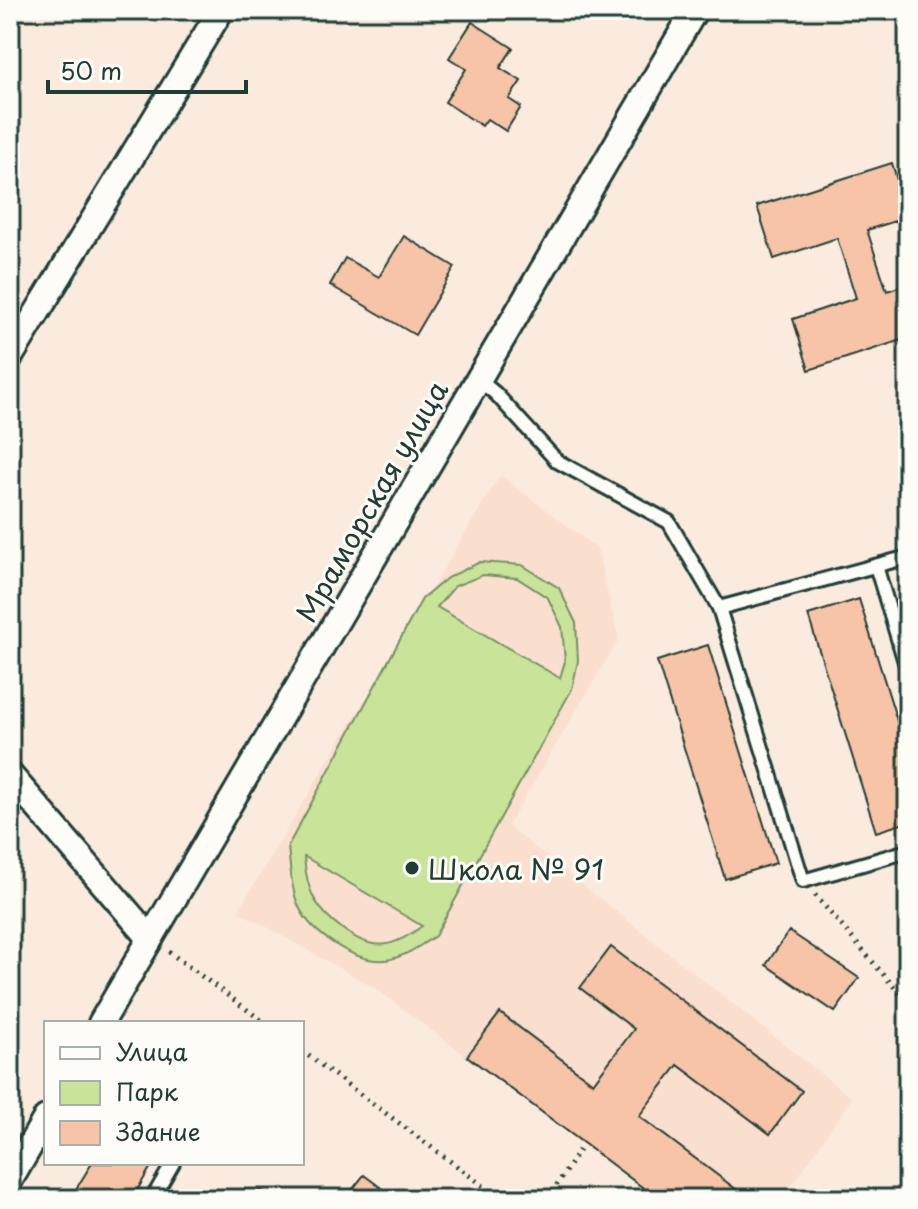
<svg xmlns="http://www.w3.org/2000/svg" width="918" height="1209" font-family="'Playpen Sans',sans-serif">
<style>
.built{fill:#fadfce}
.green{fill:#c9e399;stroke:#749066;stroke-width:2;fill-rule:evenodd}
.building{fill:#f7c4a7;stroke:#1f3d34;stroke-width:2}
.lines{fill:none;stroke-linecap:round;stroke-linejoin:round}
.lane-casing{stroke:#1f3d34;stroke-width:18}
.street-casing{stroke:#1f3d34;stroke-width:30}
.path{stroke:#1f3d34;stroke-width:5;stroke-dasharray:2 6;stroke-linecap:butt}
.lane{stroke:#fdfcf7;stroke-width:12}
.street{stroke:#fdfcf7;stroke-width:24}
.poi-dot{fill:#1f3d34;stroke:#fdfcf7;stroke-width:3}
.labels{text-anchor:middle;dominant-baseline:central;stroke-width:6;stroke-linejoin:round;paint-order:stroke}
.street-label{font-size:28px;fill:#1f3d34;stroke:#fdfcf7}
.poi-label{font-size:28px;fill:#1f3d34;stroke:#fdfcf7;text-anchor:start}
</style>
<rect width="100%" height="100%" fill="#fbebdf"/>
<filter id="ink" filterUnits="userSpaceOnUse"><feTurbulence type="fractalNoise" baseFrequency=".0125" numOctaves="2"/><feDisplacementMap in="SourceGraphic" scale="16" xChannelSelector="R" yChannelSelector="G"/><feConvolveMatrix kernelMatrix="1 2 1 2 8 2 1 2 1" color-interpolation-filters="sRGB"/></filter>
<g filter="url(#ink)">
<!-- built -->
<polygon class="built" points="500,475 597,548 619,639 508,826 852,1098 783,1199 658,1199 376,989 238,911"/>
<!-- green -->
<path class="green" d="M 480,562 L 522,565 L 559,588 L 576,623 L 578,661 L 572,689 L 435,936 C 420,946 403,958 385,960 C 355,963 311,933 299,907 C 291,889 290,866 288,846 L 422,599 L 447,578 ZM 483,575 L 517,578 L 548,598 L 562,627 L 565,661 L 560,678 L 437,607 L 455,586 ZM 304,857 L 305,857 L 422,926 C 393,948 374,952 344,930 C 315,909 307,892 304,857 Z"/>
<!-- building -->
<g class="building">
<polygon points="472,22 513,48 500,68 521,81 509,99 521,107 506,131 487,119 482,126 445,102 466,69 449,58"/>
<polygon points="892,163 908,217 867,230 887,291 908,284 908,338 809,370 793,319 856,298 837,238 774,259 757,206"/>
<polygon points="404,236 455,267 415,335 330,285 345,258 379,277"/>
<polygon points="859,599 908,756 908,822 876,832 808,615"/>
<polygon points="708,645 776,863 725,879 657,661"/>
<polygon points="789,931 859,978 835,1012 766,965"/>
<polygon points="611,947 802,1091 770,1134 678,1065 639,1116 749,1199 658,1199 467,1056 500,1013 593,1083 634,1029 580,988"/>
<polygon points="92,1163 153,1163 132,1199 70,1199"/>
<polygon points="364,1175 396,1199 345,1199"/>
</g>
<g class="lines">
<defs>
<g id="lane">
<polyline points="904,10 908,16"/>
<polyline points="478,379 496,394 557,461 669,522 719,608 908,557"/>
<polyline points="876,566 908,672"/>
<polyline points="719,608 803,881 908,851"/>
<polyline points="152,1199 173,1163"/>
<polyline points="259,1199 261,1199"/>
</g>
<g id="street">
<polyline points="10,357 221,10"/>
<polyline points="10,775 149,937"/>
<polyline points="101,1023 695,10"/>
<polyline points="10,1180 46,1118"/>
</g>
</defs>
<!-- lane casing -->
<use href="#lane" class="lane-casing"/>
<!-- street casing -->
<use href="#street" class="street-casing"/>
<!-- path -->
<g class="path">
<polyline points="815,895 908,1003"/>
<polyline points="169,952 265,1023"/>
<polyline points="302,1051 501,1199"/>
<polyline points="548,1199 579,1150"/>
</g>
<!-- lane -->
<use href="#lane" class="lane"/>
<!-- street -->
<use href="#street" class="street"/>
</g>
</g>
<!-- markers -->
<circle class="poi-dot" cx="412" cy="868" r="8"/>
<g class="labels">
<!-- street labels -->
<g class="street-label">
<text transform="translate(371 501) rotate(-60)">Мраморская улица</text>
</g>
<!-- poi labels -->
<g class="poi-label">
<text x="428" y="868">Школа № 91</text>
</g>
</g>
<!-- margin -->
<rect width="918" height="1209" fill="none" stroke="#fdfcf7" stroke-width="40"/>
<rect x="20" y="20" width="878" height="1169" fill="none" stroke="#1f3d34" stroke-width="3" filter="url(#ink)"/>
<!-- legend -->
<rect x="44" y="1021" width="260" height="144" fill="#fdfcf7" stroke="#a4b0a9" stroke-width="2"/>
<rect x="60" y="1047" width="40" height="12" fill="#fdfcf7" stroke="#a4b0a9" stroke-width="2"/>
<text x="116" y="1061" font-size="24" fill="#1f3d34">Улица</text>
<rect x="60" y="1081" width="40" height="24" fill="#c9e399" stroke="#a4b0a9" stroke-width="2"/>
<text x="116" y="1101" font-size="24" fill="#1f3d34">Парк</text>
<rect x="60" y="1121" width="40" height="24" fill="#f7c4a7" stroke="#a4b0a9" stroke-width="2"/>
<text x="116" y="1141" font-size="24" fill="#1f3d34">Здание</text>
<!-- scale -->
<path d="M48 80v12h198v-12" fill="none" stroke="#1f3d34" stroke-width="4"/>
<text x="60" y="80" font-size="24" fill="#1f3d34" stroke="#fdfcf7" stroke-width="6" paint-order="stroke">50 m</text>
</svg>
